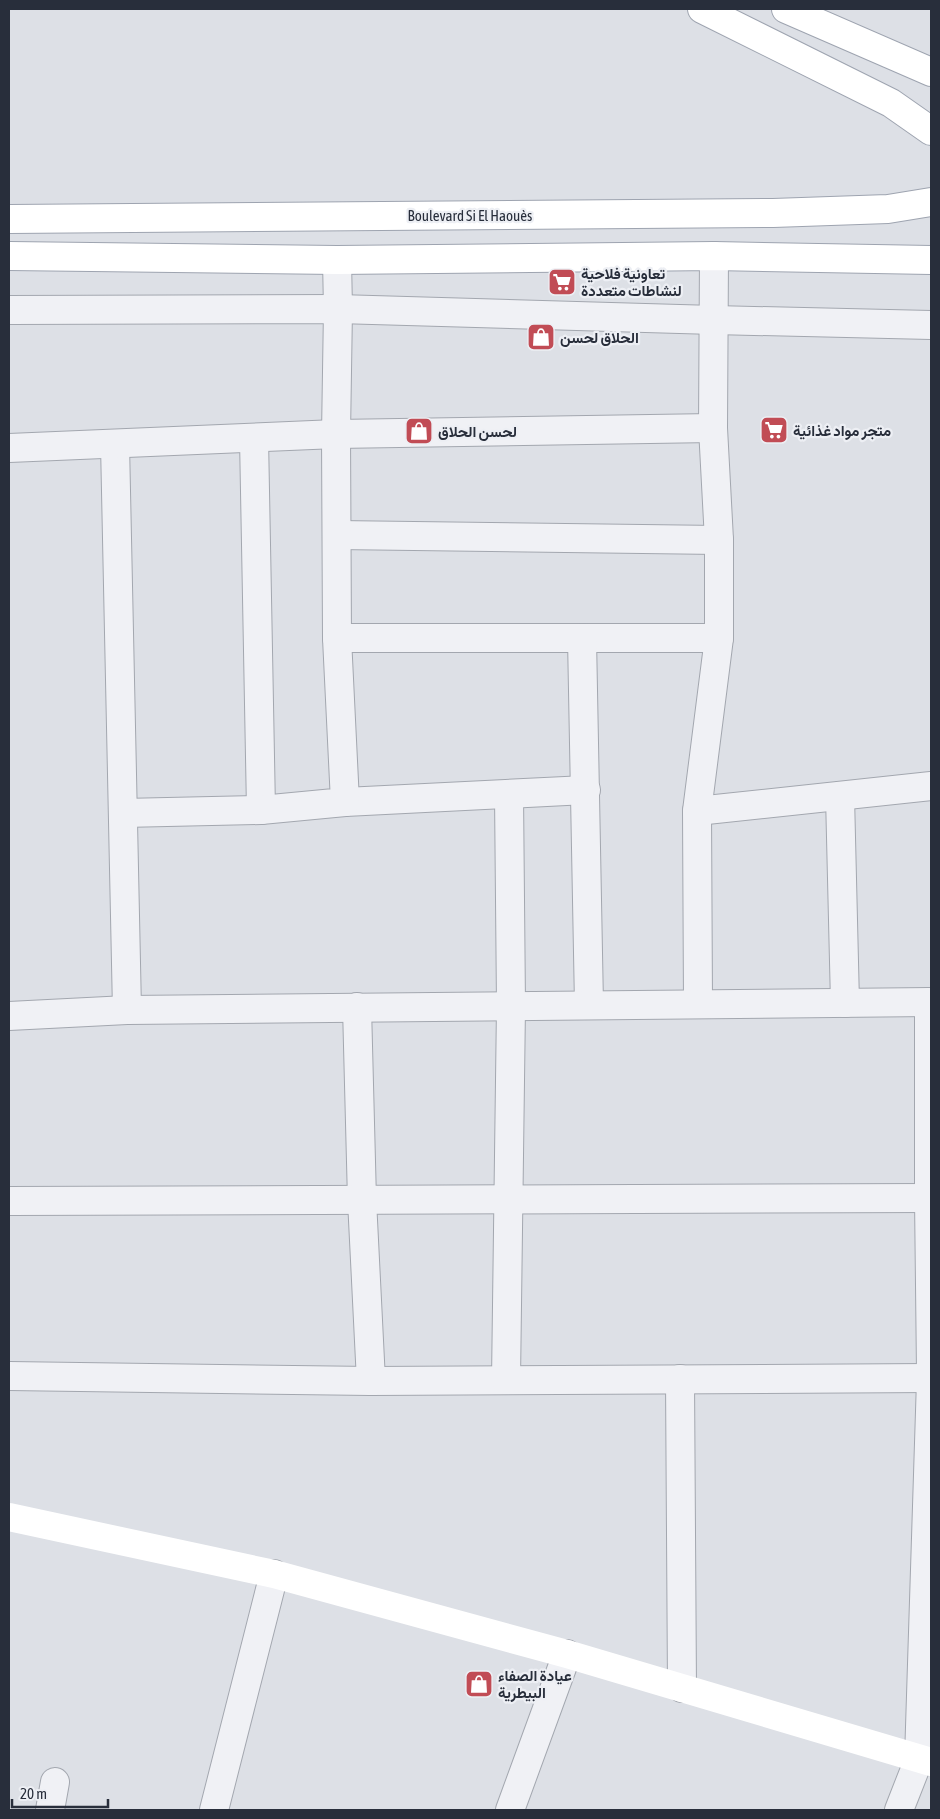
<svg xmlns="http://www.w3.org/2000/svg" width="940" height="1819" font-family="'Asap Condensed',Vazirmatn,sans-serif">
<style>
.lines{fill:none;stroke-linecap:round;stroke-linejoin:round}
.street-casing{stroke:#a3a7af;stroke-width:30}
.primary-casing{stroke:#9ea4b0;stroke-width:30}
.street{stroke:#f0f1f5;stroke-width:28}
.secondary{stroke:#fff;stroke-width:28}
.primary{stroke:#fff;stroke-width:28}
.labels{text-anchor:middle;dominant-baseline:central;stroke-width:4.5;stroke-linejoin:round;paint-order:stroke}
.street-label{font-size:15px;fill:#282e3b;stroke:#edeff4}
.poi-label{font-size:15px;font-weight:bold;fill:#282e3b;stroke:#edeff4;text-anchor:start}
</style>
<rect width="100%" height="100%" fill="#dde0e6"/>
<g class="lines">
<defs>
<g id="street">
<polyline points="9,310 338,309 714,320 931,325"/>
<polyline points="254,438 261,810"/>
<polyline points="115,444 127,1010"/>
<polyline points="9,448 336,434 713,428"/>
<polyline points="337,535 719,540"/>
<polyline points="337,638 719,638"/>
<polyline points="582,638 589,1005"/>
<polyline points="840,796 845,1003"/>
<polyline points="345,802 586,790"/>
<polyline points="697,811 931,786"/>
<polyline points="123,813 261,810 345,802 337,638 336,434 338,309 337,260"/>
<polyline points="929,1002 929,1198 931,1372"/>
<polyline points="698,1003 697,811 719,638 719,540 713,428 714,256"/>
<polyline points="357,1007 362,1200 371,1381"/>
<polyline points="9,1016 127,1010 931,1002"/>
<polyline points="9,1201 931,1198"/>
<polyline points="9,1376 371,1381 931,1378"/>
<polyline points="680,1379 682,1688"/>
<polyline points="506,1380 511,1006 509,794"/>
<polyline points="50,1810 55,1782"/>
<polyline points="214,1810 274,1574"/>
<polyline points="510,1810 567,1654"/>
<polyline points="899,1810 919,1759 931,1380"/>
</g>
<g id="primary">
<polyline points="702,9 891,103 931,131"/>
<polyline points="786,9 931,72"/>
<polyline points="9,219 773,213 888,209 931,202"/>
<polyline points="9,256 337,260 714,256 931,260"/>
</g>
</defs>
<!-- street casing -->
<use href="#street" class="street-casing"/>
<!-- primary casing -->
<use href="#primary" class="primary-casing"/>
<!-- street -->
<use href="#street" class="street"/>
<!-- secondary -->
<polyline class="secondary" points="9,1517 274,1574 567,1654 931,1762"/>
<!-- primary -->
<use href="#primary" class="primary"/>
</g>
<!-- icons -->
<defs>
<symbol id="supermarket-square" viewBox="-11 -11 22 22"><rect x="-9" y="-9" width="18" height="18" rx="4" fill="#c14c55" stroke="#edeff4"/><path d="M-6-5.5h2.5l.6 2H6L4.5 2H-2.5L-4.4-4H-6ZM-1.5 3.2a1.3 1.3 0 1 0 .1 0ZM3 3.2a1.3 1.3 0 1 0 .1 0Z" fill="#fff"/></symbol>
<symbol id="shop-square" viewBox="-11 -11 22 22"><rect x="-9" y="-9" width="18" height="18" rx="4" fill="#c14c55" stroke="#edeff4"/><path d="M-5-2.5h2.3a2.7 3.5 0 0 1 5.4 0H5L5.5 6h-11ZM-1.5-2.5h3a1.5 2.3 0 0 0-3 0Z" fill="#fff"/></symbol>
</defs>
<g fill-rule="evenodd">
<use href="#supermarket-square" x="546" y="266" width="32" height="32"/>
<use href="#shop-square" x="525" y="321" width="32" height="32"/>
<use href="#supermarket-square" x="758" y="414" width="32" height="32"/>
<use href="#shop-square" x="403" y="415" width="32" height="32"/>
<use href="#shop-square" x="463" y="1668" width="32" height="32"/>
</g>
<g class="labels">
<!-- street labels -->
<g class="street-label">
<text x="470" y="215">Boulevard Si El Haouès</text>
</g>
<!-- poi labels -->
<g class="poi-label">
<text x="581" y="273">تعاونية فلاحية<tspan x="581" dy="17">لنشاطات متعددة</tspan></text>
<text x="560" y="337">الحلاق لحسن</text>
<text x="793" y="430">متجر مواد غذائية</text>
<text x="438" y="431">لحسن الحلاق</text>
<text x="498" y="1675">عيادة الصفاء<tspan x="498" dy="17">البيطرية</tspan></text>
</g>
</g>
<!-- border -->
<rect width="940" height="1819" fill="none" stroke="#282e3b" stroke-width="20"/>
<!-- scale -->
<path d="M12 1799v8h96v-8" fill="none" stroke="#282e3b" stroke-width="2.5"/>
<text x="20" y="1799" font-size="15" fill="#282e3b" stroke="#edeff4" stroke-width="4" paint-order="stroke">20 m</text>
</svg>
